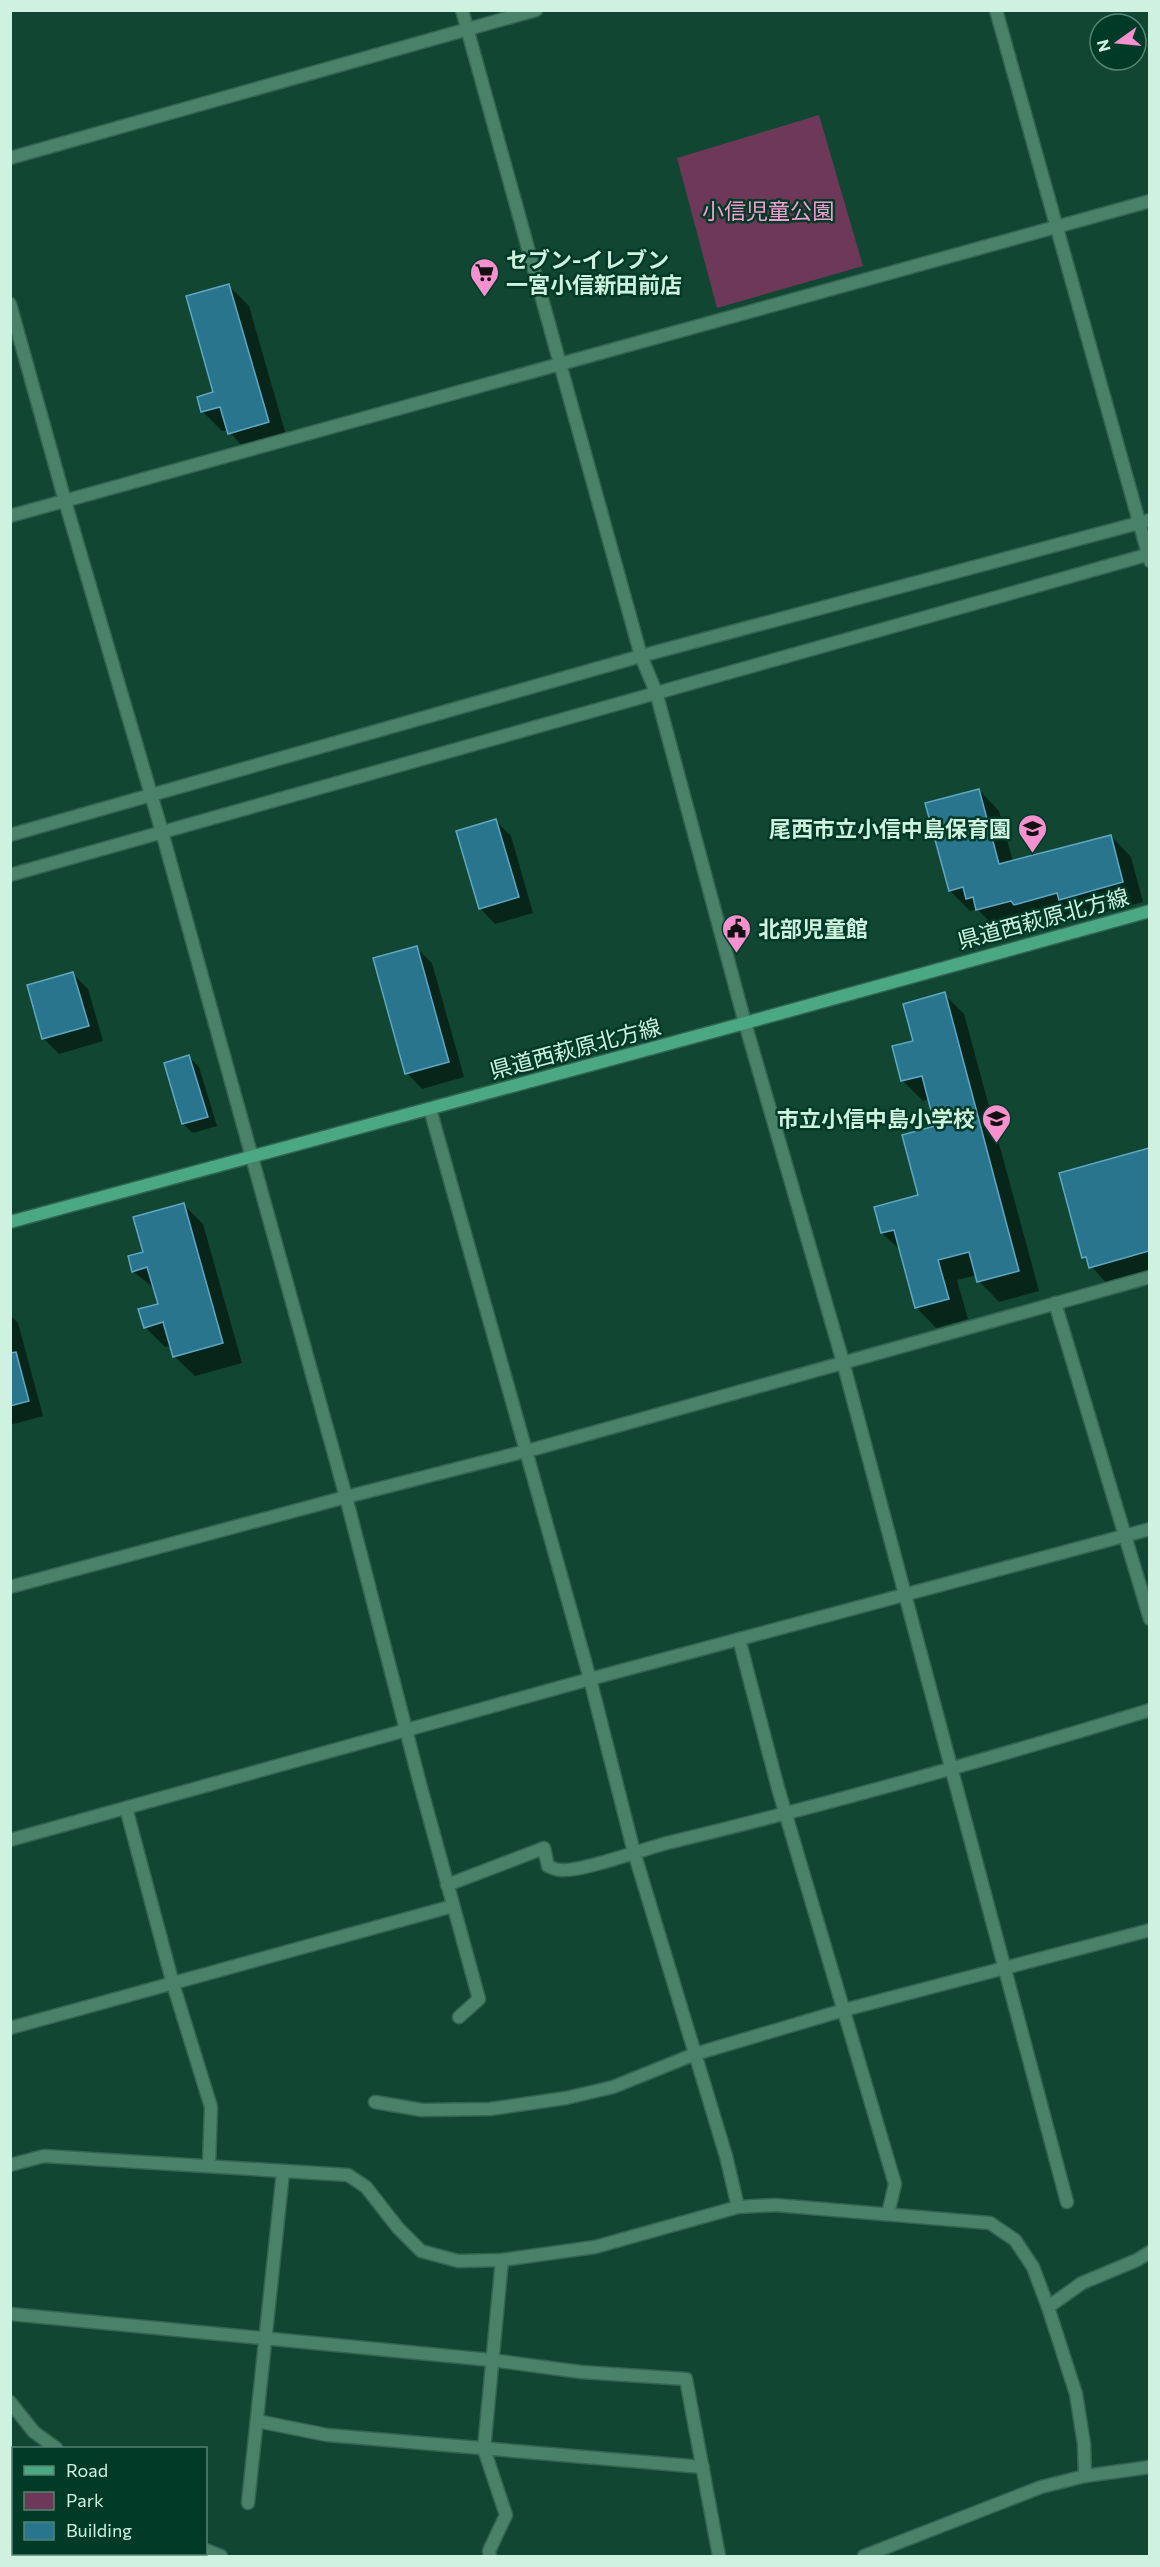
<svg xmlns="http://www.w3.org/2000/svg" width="1160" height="2567" font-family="Commissioner,'Noto Sans JP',sans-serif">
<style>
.green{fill:#6e3959}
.shadow{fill:#0007}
.building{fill:#2a758e;stroke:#5fa7c2;stroke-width:1.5}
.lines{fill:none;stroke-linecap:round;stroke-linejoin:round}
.minor-casing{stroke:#326551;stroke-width:15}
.tertiary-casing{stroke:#326551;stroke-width:15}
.secondary-casing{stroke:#326551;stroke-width:15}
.minor{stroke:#4a8169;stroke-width:12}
.tertiary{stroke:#4a8169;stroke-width:12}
.secondary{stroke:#4aa882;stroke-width:12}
.labels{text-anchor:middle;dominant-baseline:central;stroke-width:5;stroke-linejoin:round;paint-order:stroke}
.park-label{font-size:22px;fill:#f99dd3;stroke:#013b28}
.poi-label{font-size:22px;font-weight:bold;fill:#cff1e0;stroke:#013b28;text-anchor:start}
.street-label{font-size:22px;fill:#cff1e0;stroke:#013b28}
</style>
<rect width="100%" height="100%" fill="#104632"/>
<!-- green -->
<polygon class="green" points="819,115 863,266 717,308 677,158"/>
<!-- shadow -->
<g class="shadow">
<polygon points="229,286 249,306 288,442 249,454 228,430 222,431 202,411 215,393"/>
<polygon points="979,790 999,811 1013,862 1111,836 1131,857 1143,902 1080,919 1075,914 1036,924 1032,921 998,930 977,909 970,911 950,891"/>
<polygon points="496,821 511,836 533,913 495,924 480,908"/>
<polygon points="416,948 432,963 464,1077 422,1089 407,1073"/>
<polygon points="73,974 88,989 103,1041 59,1054 44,1039"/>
<polygon points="944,994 964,1014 1039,1291 999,1302 979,1281 977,1275 957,1280 968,1319 936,1328 916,1307 901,1251 882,1233 920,1196 937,1127 930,1099 923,1101 902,1080 914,1042"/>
<polygon points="189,1057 199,1067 217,1126 193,1133 183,1124"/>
<polygon points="1150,1150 1150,1277 1110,1287 1083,1257 1061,1174"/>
<polygon points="183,1204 203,1224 242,1363 195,1376 174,1356 171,1346 165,1347 145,1327 160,1305 156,1290 133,1271"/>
<polygon points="10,1315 18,1323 43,1416 10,1425"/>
</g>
<!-- building -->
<g class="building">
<polygon points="229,284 269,422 228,434 220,407 201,412 197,397 213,392 186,296"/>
<polygon points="979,789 999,864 1111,835 1123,882 1059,900 1057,893 1014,905 1011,901 976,910 973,897 966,899 963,887 949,891 925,803"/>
<polygon points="496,819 519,897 479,909 456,831"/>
<polygon points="417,946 449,1062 405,1074 373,958"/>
<polygon points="73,972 89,1026 42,1039 27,985"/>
<polygon points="945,992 1019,1271 977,1282 969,1252 938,1260 949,1299 915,1308 894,1230 881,1233 874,1207 918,1195 902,1135 935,1126 922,1076 901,1081 892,1046 913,1041 903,1004"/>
<polygon points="189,1055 208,1117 182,1124 164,1063"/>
<polygon points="1149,1148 1149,1251 1089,1268 1086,1257 1082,1258 1059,1173"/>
<polygon points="184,1203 223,1343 173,1357 163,1322 144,1328 138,1309 158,1304 147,1267 132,1272 128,1256 143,1252 133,1217"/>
<polygon points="16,1352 29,1401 10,1406 10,1353"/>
</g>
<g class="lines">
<defs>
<g id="minor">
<polyline points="996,10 1150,561"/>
<polyline points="10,158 536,10"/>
<polyline points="10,304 65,501 162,832 346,1497 420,1784 479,1999 459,2017"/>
<polyline points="10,835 641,656 1150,520"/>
<polyline points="10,875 1150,554"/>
<polyline points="430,1109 590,1679 634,1852 726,2156 738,2207"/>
<polyline points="1055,1303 1150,1619"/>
<polyline points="10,1587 346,1497 538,1448 1150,1277"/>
<polyline points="739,1639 778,1788 895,2184 888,2214"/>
<polyline points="126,1808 173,1984 211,2107 209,2165"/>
<polyline points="10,1840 590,1679 1150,1529"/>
<path d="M 447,1885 L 544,1848 L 548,1866 C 552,1868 557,1870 561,1870 C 581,1872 644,1849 667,1843 C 829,1804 990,1759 1150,1710"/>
<polyline points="10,2028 453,1906"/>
<polyline points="375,2102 422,2110 490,2109 566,2098 613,2087 695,2054 844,2010 1150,1930"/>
<polyline points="10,2165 44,2156 348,2175 366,2187 398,2228 421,2251 458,2261 502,2260 595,2247 738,2207 775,2205 990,2223 1015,2240 1033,2267 1048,2307 1076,2394 1084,2444 1085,2476"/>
<polyline points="1048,2307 1082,2283 1137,2260 1150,2252"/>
<polyline points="10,2314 491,2360 581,2372 686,2379 719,2556"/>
<polyline points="10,2402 34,2432 56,2448"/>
<polyline points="257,2421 327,2435 703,2467"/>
<polyline points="10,2478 14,2478"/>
<polyline points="248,2503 283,2172"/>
<polyline points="206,2550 221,2556"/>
<polyline points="490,2556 489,2551 506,2515 484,2449 502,2260"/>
<polyline points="864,2556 1041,2487 1085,2476 1150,2467"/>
</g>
<g id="tertiary">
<polyline points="462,10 641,656 656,692 745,1023 843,1362 1067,2202"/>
<polyline points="10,516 1150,201"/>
</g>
<polyline id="secondary" points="10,1222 745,1023 1150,911"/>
</defs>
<!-- minor casing -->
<use href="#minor" class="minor-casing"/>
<!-- tertiary casing -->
<use href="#tertiary" class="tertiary-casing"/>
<!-- secondary casing -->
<use href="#secondary" class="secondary-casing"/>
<!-- minor -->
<use href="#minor" class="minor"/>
<!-- tertiary -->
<use href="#tertiary" class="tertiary"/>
<!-- secondary -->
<use href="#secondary" class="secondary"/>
</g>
<!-- icons -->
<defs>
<symbol id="supermarket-pin" viewBox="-11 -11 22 30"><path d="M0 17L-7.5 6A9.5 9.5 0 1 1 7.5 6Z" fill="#f790ce" stroke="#013b28"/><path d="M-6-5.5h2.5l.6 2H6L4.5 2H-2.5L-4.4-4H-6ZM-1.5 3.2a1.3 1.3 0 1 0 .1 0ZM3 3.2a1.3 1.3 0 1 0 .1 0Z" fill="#111"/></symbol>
<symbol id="school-pin" viewBox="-11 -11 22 30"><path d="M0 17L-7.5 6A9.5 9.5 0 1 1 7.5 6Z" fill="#f790ce" stroke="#013b28"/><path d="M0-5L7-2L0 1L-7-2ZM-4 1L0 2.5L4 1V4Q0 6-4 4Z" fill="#111"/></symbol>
<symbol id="civic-pin" viewBox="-11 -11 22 30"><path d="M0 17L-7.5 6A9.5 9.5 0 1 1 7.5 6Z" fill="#f790ce" stroke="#013b28"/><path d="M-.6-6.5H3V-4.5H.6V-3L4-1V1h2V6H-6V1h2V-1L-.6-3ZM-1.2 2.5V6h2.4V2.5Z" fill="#111"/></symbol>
</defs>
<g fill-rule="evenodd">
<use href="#supermarket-pin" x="468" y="256" width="33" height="45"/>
<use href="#school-pin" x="1016" y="812" width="33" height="45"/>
<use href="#civic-pin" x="720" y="912" width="33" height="45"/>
<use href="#school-pin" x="980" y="1102" width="33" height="45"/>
</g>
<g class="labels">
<!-- park labels -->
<g class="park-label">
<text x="768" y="210">小信児童公園</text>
</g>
<!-- poi labels -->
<g class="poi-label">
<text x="506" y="259">セブン-イレブン<tspan x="506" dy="25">一宮小信新田前店</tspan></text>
<text x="1011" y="828" text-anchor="end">尾西市立小信中島保育園</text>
<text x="758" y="928">北部児童館</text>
<text x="975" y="1118" text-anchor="end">市立小信中島小学校</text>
</g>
<!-- street labels -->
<g class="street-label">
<text transform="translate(1043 918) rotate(-15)">県道西萩原北方線</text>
<text transform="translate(575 1048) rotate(-15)">県道西萩原北方線</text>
</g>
</g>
<!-- border -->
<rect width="1160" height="2567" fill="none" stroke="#cff1e0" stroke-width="24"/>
<!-- legend -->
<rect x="12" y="2447" width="195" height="108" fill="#013b28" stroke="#538472" stroke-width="1.5"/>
<rect x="24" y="2466" width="30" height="9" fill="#4aa882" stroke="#538472" stroke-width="1.5"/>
<text x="66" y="2477" font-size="18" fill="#cff1e0">Road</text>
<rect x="24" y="2492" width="30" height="18" fill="#6e3959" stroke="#538472" stroke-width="1.5"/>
<text x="66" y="2507" font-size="18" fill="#cff1e0">Park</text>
<rect x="24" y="2522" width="30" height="18" fill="#2a758e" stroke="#538472" stroke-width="1.5"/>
<text x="66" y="2537" font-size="18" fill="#cff1e0">Building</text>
<!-- north arrow -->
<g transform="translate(1118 42) rotate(255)"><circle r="28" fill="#013b28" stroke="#538472" stroke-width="1.5"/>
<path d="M0-4.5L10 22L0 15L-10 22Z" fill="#f790ce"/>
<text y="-9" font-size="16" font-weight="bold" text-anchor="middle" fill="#cff1e0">N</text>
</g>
</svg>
